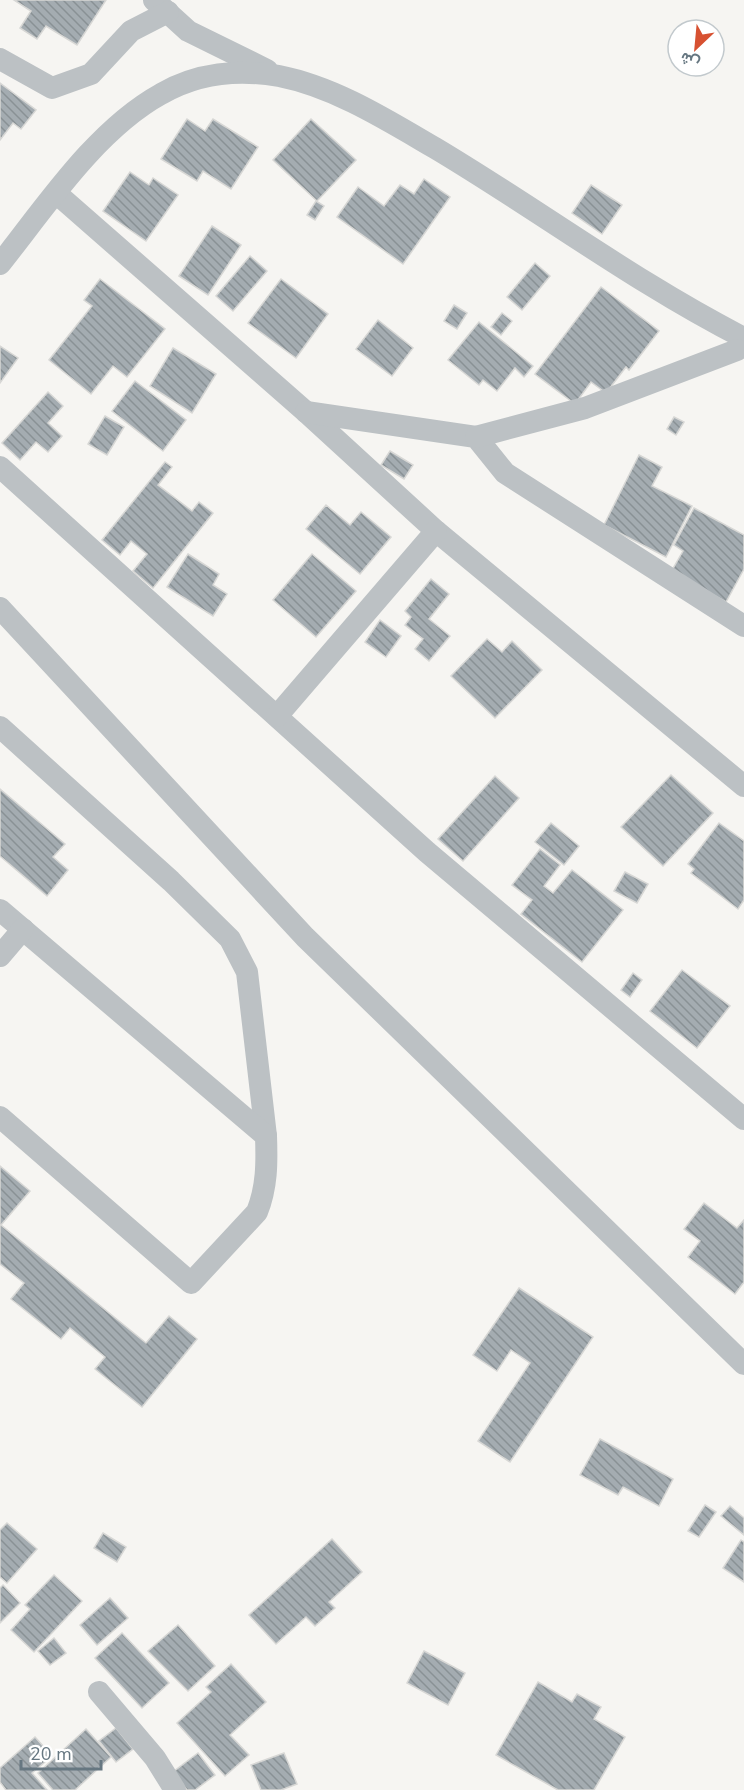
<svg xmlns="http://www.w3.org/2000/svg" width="744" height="1790" font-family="'Nunito Sans',Vazirmatn,sans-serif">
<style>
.building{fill:url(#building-back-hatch);stroke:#d7d7d5;stroke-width:1.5}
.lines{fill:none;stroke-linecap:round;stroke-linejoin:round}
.street{stroke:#bcc1c4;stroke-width:22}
</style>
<defs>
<pattern id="building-back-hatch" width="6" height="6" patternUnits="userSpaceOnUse" patternTransform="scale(1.5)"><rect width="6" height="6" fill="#a4acb1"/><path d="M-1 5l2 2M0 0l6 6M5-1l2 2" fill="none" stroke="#899195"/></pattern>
</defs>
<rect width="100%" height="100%" fill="#f6f5f2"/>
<!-- building -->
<g class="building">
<polygon points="14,0 106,0 77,45 46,26 37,39 20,28 31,11"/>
<polygon points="0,83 36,110 21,129 13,123 0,140"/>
<polygon points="187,119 205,131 213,119 258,147 231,189 203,171 197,181 161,159"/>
<polygon points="311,119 356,160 317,201 273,160"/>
<polygon points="130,172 149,185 153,178 178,195 146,241 103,211"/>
<polygon points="424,179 450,197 403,264 337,217 358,187 384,206 400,185 414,194"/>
<polygon points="591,185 622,205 602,234 572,213"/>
<polygon points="316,201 324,206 315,220 307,215"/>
<polygon points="212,226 241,245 208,295 179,276"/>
<polygon points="250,256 267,271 233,311 216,296"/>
<polygon points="535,263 550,276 522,310 507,297"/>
<polygon points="100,279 165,329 127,377 113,366 91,394 49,360 92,306 84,300"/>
<polygon points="281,279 328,314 296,358 248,323"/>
<polygon points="601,287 659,331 629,370 626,367 606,393 591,382 575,404 535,374"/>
<polygon points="454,305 467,313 457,329 444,321"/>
<polygon points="502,313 512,321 501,335 491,327"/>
<polygon points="378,320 413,348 392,376 356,349"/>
<polygon points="479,322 533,366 524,377 515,368 497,391 483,380 479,385 448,360"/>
<polygon points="0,346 18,358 0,383"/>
<polygon points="173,348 216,374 192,413 150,386"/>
<polygon points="135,381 186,420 163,451 112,411"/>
<polygon points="48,392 63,406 48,423 62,436 48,452 36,442 20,460 2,443"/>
<polygon points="105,416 124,427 107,455 88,444"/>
<polygon points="674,417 684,422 676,435 667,429"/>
<polygon points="390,451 413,465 404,479 381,465"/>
<polygon points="639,455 662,467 652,486 692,506 666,557 604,525"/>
<polygon points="165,462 172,467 158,485 192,511 199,502 213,513 153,588 133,571 147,554 131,541 120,555 102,540"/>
<polygon points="326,505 350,525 361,512 391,537 360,574 306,529"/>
<polygon points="694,508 744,535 744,569 726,602 671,572 683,551 674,545"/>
<polygon points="188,554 219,574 213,585 227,594 213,616 167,587"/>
<polygon points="312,554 356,591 316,637 273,600"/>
<polygon points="431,579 449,594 429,619 450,636 429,661 415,649 423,639 405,625 411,617 405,611"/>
<polygon points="380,620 401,636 386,657 365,642"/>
<polygon points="487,639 502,652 512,641 542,670 495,718 451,676"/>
<polygon points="671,775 713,813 663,866 621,827"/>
<polygon points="495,776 519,798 463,861 438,839"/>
<polygon points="0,789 65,844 53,857 68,870 47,896 0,856"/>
<polygon points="551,823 579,846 564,865 535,842"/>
<polygon points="719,823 744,841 744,900 738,909 691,873 694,869 688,864"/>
<polygon points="540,849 560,865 544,886 553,893 572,870 623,910 582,962 521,914 532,900 512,885"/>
<polygon points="625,872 648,884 637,903 614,891"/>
<polygon points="682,970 730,1006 697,1048 650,1011"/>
<polygon points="633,973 642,980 630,997 621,990"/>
<polygon points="0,1166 30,1191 1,1225 146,1343 169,1316 197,1339 142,1407 95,1369 105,1357 70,1328 61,1339 11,1299 24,1283 0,1264"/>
<polygon points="704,1203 737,1228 744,1220 744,1282 735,1294 688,1257 700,1241 684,1229"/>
<polygon points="519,1288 593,1337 510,1462 478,1441 530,1363 511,1350 497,1371 473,1355"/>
<polygon points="600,1439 673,1479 659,1506 623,1487 618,1495 580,1475"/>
<polygon points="705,1505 716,1512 699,1537 688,1531"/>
<polygon points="730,1506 744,1518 744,1535 721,1516"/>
<polygon points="7,1523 37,1549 7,1583 0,1577 0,1530"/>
<polygon points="103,1533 126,1547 117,1562 94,1548"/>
<polygon points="332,1539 362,1572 329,1602 335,1608 315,1626 306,1617 276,1644 249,1615"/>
<polygon points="741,1540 744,1542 744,1582 723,1568"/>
<polygon points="54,1575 82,1601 34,1652 11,1630 30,1609 25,1605"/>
<polygon points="3,1585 20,1603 0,1623 0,1588"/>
<polygon points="110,1598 128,1618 97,1645 80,1625"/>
<polygon points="178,1625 215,1666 188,1691 148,1651"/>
<polygon points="122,1633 169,1683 142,1708 95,1658"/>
<polygon points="54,1638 66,1653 50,1665 38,1651"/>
<polygon points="424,1651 465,1673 448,1705 407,1683"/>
<polygon points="231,1664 266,1702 230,1735 249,1755 225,1776 177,1723 211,1692 206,1687"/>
<polygon points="538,1682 572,1702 577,1694 601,1707 594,1719 625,1737 594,1790 558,1790 496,1755"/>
<polygon points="116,1728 133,1749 116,1762 99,1741"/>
<polygon points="86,1729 111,1757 75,1790 53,1790 38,1773"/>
<polygon points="35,1737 52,1756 32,1773 47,1790 6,1790 0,1782 0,1768"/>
<polygon points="198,1753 215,1775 195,1790 187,1790 173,1772"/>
<polygon points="284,1753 297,1784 281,1790 261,1790 251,1765"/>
</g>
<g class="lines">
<!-- street -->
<g class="street">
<polyline points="154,0 188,31 267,70"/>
<polyline points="0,59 52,88 91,74 131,31 168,12"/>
<polyline points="56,193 306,412 436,531 744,786"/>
<path d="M 0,264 C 46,206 96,130 161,94 C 197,73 239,69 279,76 C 335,87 387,120 435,148 C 539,210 636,283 744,338"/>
<polyline points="306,412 476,437 505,473 744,626"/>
<polyline points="476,437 585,408 737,350"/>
<polyline points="0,467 427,852 744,1119"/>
<polyline points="0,608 305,937 744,1364"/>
<polyline points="277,716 436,531"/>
<polyline points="0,727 171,881 230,939 247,972 266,1136"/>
<path d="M 0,910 L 266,1136 C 267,1163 267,1187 257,1212 L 191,1283 L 0,1117"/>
<polyline points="0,956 23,929"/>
<polyline points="99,1692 155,1758 175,1790"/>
</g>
</g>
<!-- north arrow -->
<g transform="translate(696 48) rotate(206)"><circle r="28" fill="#ffffff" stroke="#c2c9cd" stroke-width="1.5"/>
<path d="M0-4.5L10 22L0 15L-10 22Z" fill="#d75131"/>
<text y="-9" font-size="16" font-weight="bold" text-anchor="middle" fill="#667781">ش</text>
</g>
<!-- scale -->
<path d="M21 1760v9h80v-9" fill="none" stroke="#667781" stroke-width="3"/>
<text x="30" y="1760" font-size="18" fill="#667781" stroke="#ffffff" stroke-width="4.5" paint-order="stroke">20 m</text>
</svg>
